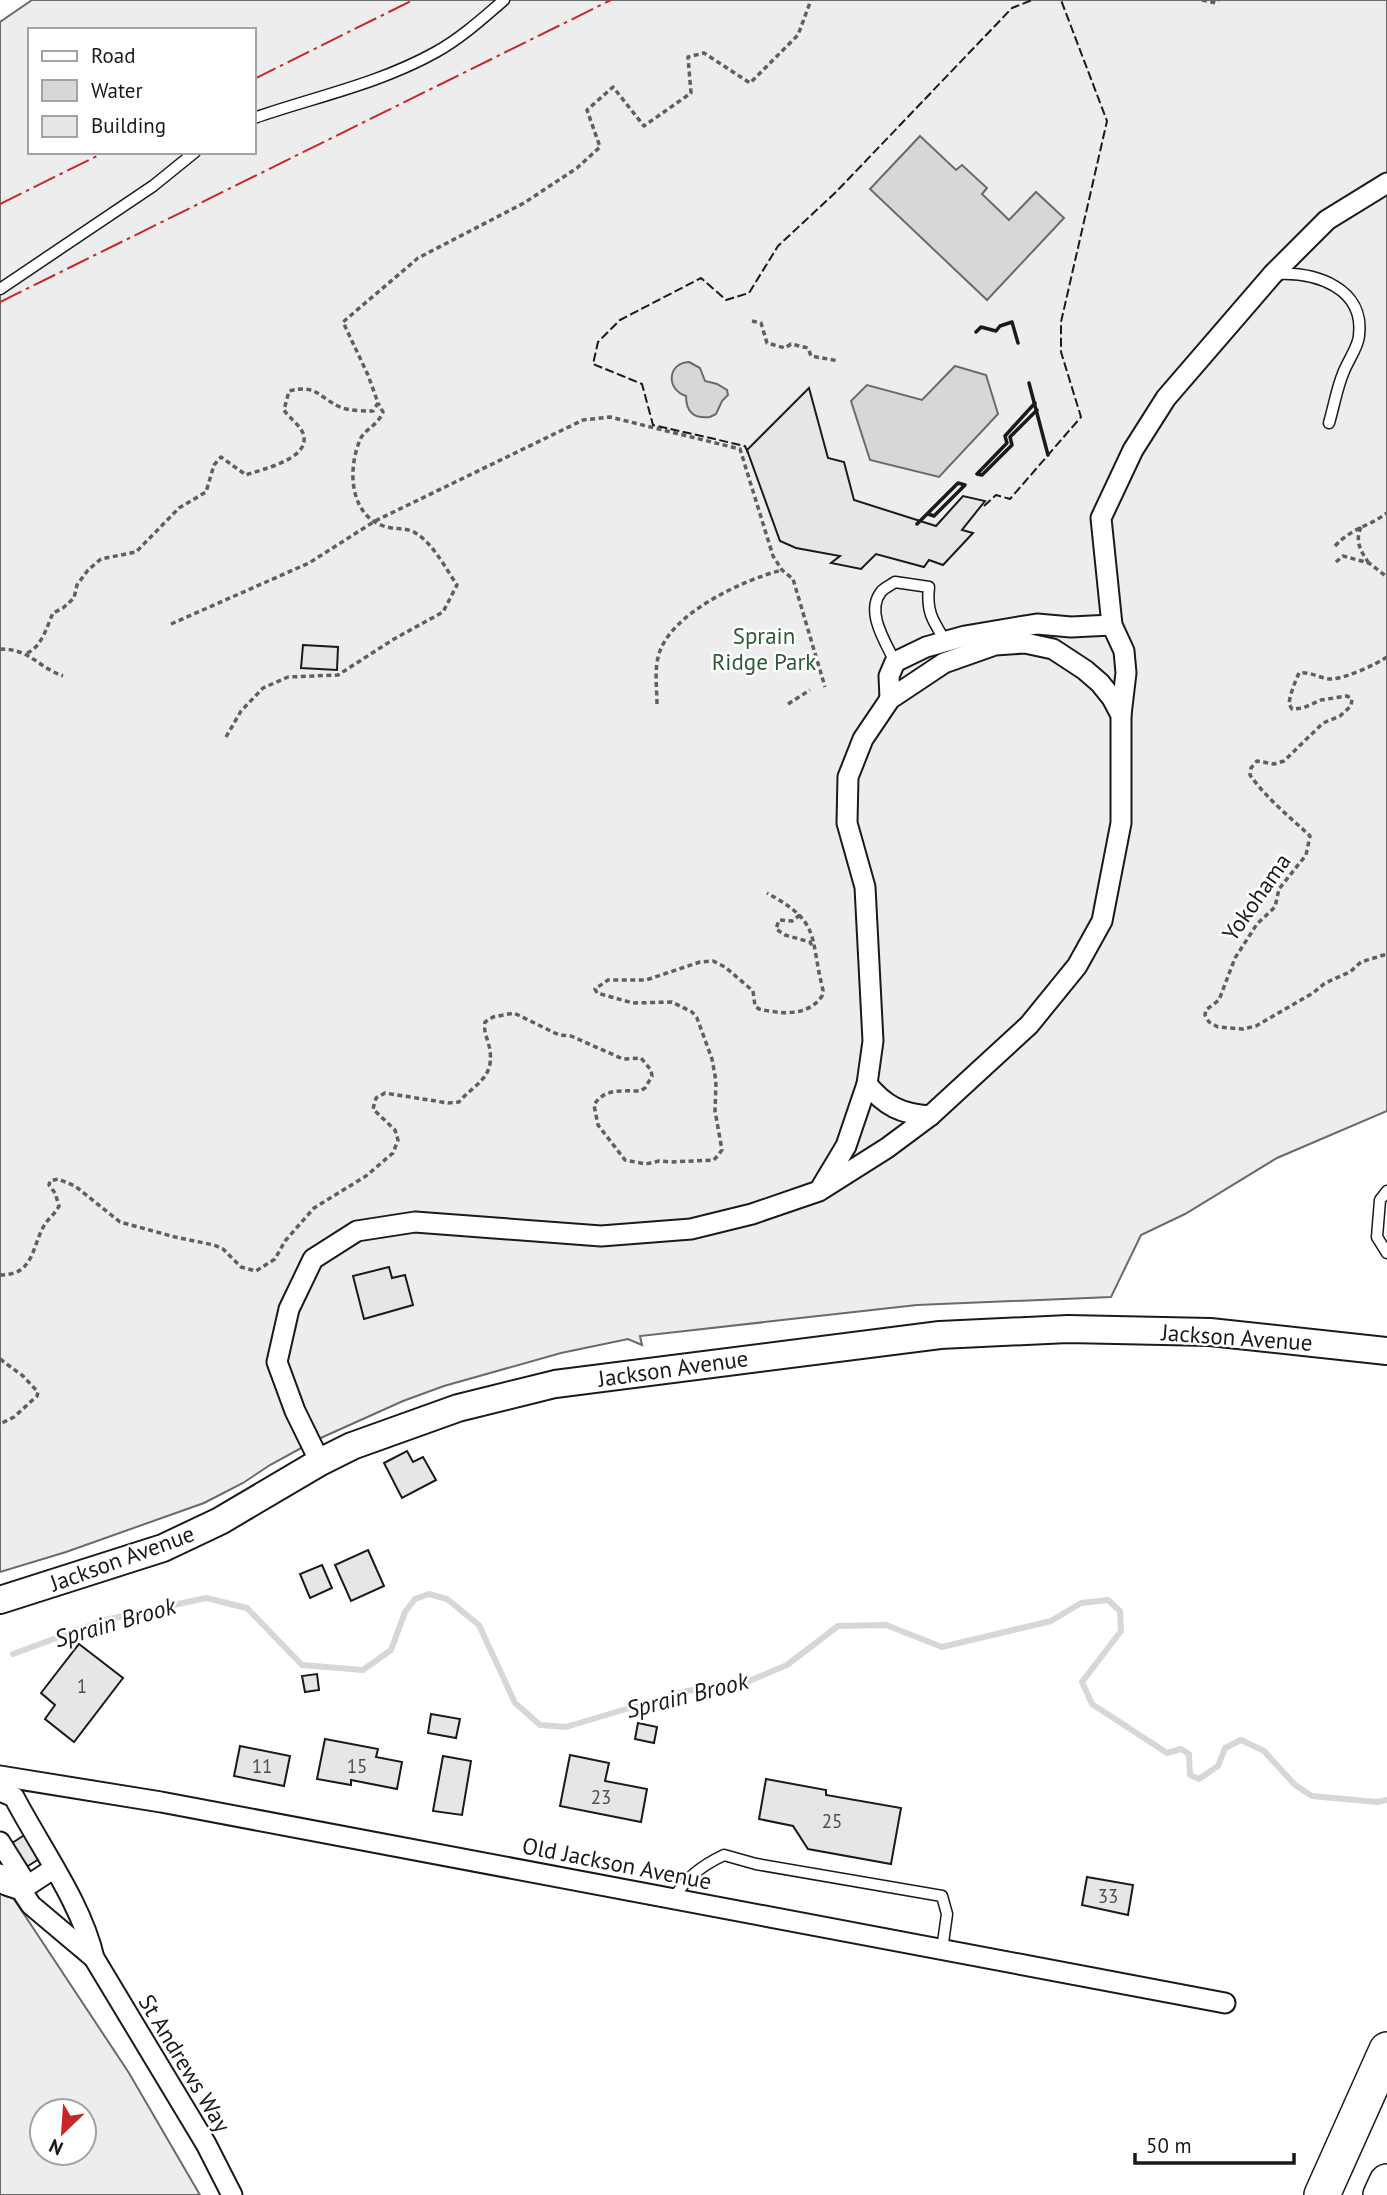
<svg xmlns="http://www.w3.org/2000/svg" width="1387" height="2195" font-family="'PT Sans',sans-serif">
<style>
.built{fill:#ededed;stroke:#6a6a6a;stroke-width:2;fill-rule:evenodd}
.water{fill:#d7d7d7;stroke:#6a6a6a;stroke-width:2}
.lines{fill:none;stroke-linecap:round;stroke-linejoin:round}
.stream{stroke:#d7d7d7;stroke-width:6}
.building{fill:#e6e6e6;stroke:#1a1a1a;stroke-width:2}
.service-casing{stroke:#1a1a1a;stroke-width:13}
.minor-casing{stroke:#1a1a1a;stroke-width:23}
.secondary-casing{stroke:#1a1a1a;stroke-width:30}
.motorway-casing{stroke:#1a1a1a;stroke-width:38}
.path{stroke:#5f5f5f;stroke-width:3.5;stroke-dasharray:5 3.5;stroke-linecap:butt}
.service{stroke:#fff;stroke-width:10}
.minor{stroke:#fff;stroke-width:19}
.secondary{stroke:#fff;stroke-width:26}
.motorway{stroke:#fff;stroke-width:35}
.fence{stroke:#1a1a1a;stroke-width:2;stroke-dasharray:9 3.5;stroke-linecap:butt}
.wall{stroke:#1a1a1a;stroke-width:3.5}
.power{stroke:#c62828;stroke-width:2;stroke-dasharray:24 5 3.5 5;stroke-linecap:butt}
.labels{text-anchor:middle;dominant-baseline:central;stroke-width:5;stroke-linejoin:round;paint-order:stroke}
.number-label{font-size:19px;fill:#4d4d4d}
.park-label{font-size:23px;fill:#2b5a34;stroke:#fff}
.street-label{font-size:23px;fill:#1a1a1a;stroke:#fff}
.water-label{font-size:24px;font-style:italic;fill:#1a1a1a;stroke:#fff}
</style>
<rect width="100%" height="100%" fill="#fff"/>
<!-- built -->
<g class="built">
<path d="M 32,0 L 1387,0 L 1387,1111 L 1277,1158 L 1185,1214 L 1141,1235 L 1111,1297 L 917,1305 L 640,1336 L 642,1345 L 628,1339 L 561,1353 L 444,1386 L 403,1401 L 314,1441 L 270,1465 L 243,1483 L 204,1503 L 66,1552 L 0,1572 L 0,22 ZM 30,30 L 254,30 L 254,152 L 30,152 Z"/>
<path d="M 0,1878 L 129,2073 L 200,2195 L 0,2195 ZM 42,2111 L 84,2111 L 84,2153 L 42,2153 Z"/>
</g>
<!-- water -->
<g class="water">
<polygon points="920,136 956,170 962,165 987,188 982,194 1009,220 1036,192 1064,218 987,300 870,189"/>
<path d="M 689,362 L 700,368 L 705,381 L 717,384 L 727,390 L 728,395 L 722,401 L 716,414 L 710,417 C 694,419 686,412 686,396 C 666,390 667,363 689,362 Z"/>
<polygon points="955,366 986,375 998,414 939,477 870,460 851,401 867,385 922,400"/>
</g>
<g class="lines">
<!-- stream -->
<polyline class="stream" points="13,1654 105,1620 206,1598 247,1608 302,1665 363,1670 391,1650 405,1612 415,1599 429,1594 447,1599 479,1625 515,1703 540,1725 566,1727 686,1691 742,1684 787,1665 838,1626 886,1625 942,1647 1051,1621 1081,1603 1108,1600 1120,1611 1121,1631 1082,1682 1092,1704 1167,1753 1181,1749 1189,1754 1190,1775 1199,1779 1218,1766 1225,1748 1241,1740 1264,1751 1295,1785 1312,1796 1377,1802 1387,1800"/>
</g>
<!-- building -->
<g class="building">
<polygon points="809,388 828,458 844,462 854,500 936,526 963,496 985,501 962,530 973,533 943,565 929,560 924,567 876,554 861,569 831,563 840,556 796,548 780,541 747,450"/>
<polygon points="303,645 338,647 337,670 301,668"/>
<polygon points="389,1267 392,1278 405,1275 413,1305 364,1319 353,1276"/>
<polygon points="407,1451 413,1462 423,1457 436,1480 402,1498 384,1463"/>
<polygon points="368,1550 384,1586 351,1601 335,1565"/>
<polygon points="322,1565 332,1588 310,1598 300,1574"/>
<polygon points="79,1644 123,1678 74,1742 45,1719 55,1705 41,1693"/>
<polygon points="317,1674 319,1690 305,1692 302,1676"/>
<polygon points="431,1714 460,1719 456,1738 428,1733"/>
<polygon points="638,1723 657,1727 654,1743 635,1739"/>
<polygon points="325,1739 378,1749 376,1757 402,1762 397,1789 351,1780 351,1785 317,1779"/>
<polygon points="240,1746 290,1756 284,1786 234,1776"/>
<polygon points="570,1755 609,1763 605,1781 647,1789 641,1822 560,1806"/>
<polygon points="443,1756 471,1761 462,1815 433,1811"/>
<polygon points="766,1779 826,1790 826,1795 901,1808 891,1864 808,1849 793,1826 759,1819"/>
<polygon points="26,1834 42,1857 25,1868 9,1845"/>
<polygon points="1087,1877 1133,1885 1128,1915 1082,1905"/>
</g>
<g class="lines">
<defs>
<g id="service">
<path d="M 254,118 C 314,97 379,84 436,52 C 461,38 482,19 504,0"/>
<path d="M 1277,274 C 1316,272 1365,288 1359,336 C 1358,347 1349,359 1344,371 C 1337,387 1334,406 1329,423"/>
<polyline points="0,289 153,186 195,152"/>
<path d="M 895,662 C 886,643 865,612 881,592 C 884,588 891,585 895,582 L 929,587 C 926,612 933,621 946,642"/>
<polyline points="1387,1191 1380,1200 1377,1237 1387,1253"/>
<path d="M 673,1899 C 687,1877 701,1866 724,1855 L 756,1864 L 942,1896 L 947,1914 L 942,1950"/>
</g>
<g id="minor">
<polyline points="890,699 889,676 895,662 926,647 965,636 1037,624 1071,627 1112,625"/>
<polyline points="1121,715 1126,673 1124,651 1112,625 1101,518 1133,450 1166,398 1273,274 1327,220 1387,183"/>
<path d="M 867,1084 C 885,1106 901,1114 930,1116"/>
<polyline points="320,1462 295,1411 277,1362 289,1309 313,1259 357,1231 415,1222 601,1236 691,1229 752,1214 819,1191 887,1148 930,1116 1029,1025 1077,966 1102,921 1121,823 1121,715 1112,698 1100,683 1085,670 1053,649 1025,643 995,645 944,663 890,699 863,739 848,777 847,823 865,887 873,1041 867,1084 846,1146 819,1191"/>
<polyline points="0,1776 161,1802 1225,2003"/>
<path d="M 0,1791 L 14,1797 C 40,1847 82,1904 94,1958 L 206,2144 L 232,2195"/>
<polyline points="0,1842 22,1877 21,1890"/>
<polyline points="0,1874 6,1885 21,1890 31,1905 94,1958"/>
<polyline points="21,1890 53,1869"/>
</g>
<polyline id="secondary" points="0,1600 163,1548 220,1521 320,1462 352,1446 458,1408 555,1384 940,1335 1068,1329 1210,1332 1387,1351"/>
<g id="motorway">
<polyline points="1322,2195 1387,2050"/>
<polyline points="1381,2195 1387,2182"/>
</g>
</defs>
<!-- service casing -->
<use href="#service" class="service-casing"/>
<!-- minor casing -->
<use href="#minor" class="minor-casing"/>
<!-- secondary casing -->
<use href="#secondary" class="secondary-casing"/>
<!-- motorway casing -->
<use href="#motorway" class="motorway-casing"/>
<!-- path -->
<g class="path">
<polyline points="1202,0 1216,3 1218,0"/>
<polyline points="752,321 761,323 767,343 785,348 791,344 808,348 811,356 839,361"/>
<path d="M 1361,527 C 1355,541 1360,550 1368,562"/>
<path d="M 1335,546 C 1353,527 1368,527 1387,513"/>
<polyline points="1336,562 1343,556 1369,563 1387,577"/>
<polyline points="171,624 309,563 375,521 583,420 610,417 740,449 773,556 782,570 793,579 825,687"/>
<path d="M 0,649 C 31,649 37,667 63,676"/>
<path d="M 27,653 C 42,647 47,626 53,613 L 63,608 L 74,598 L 77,585 L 88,570 L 101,559 L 136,552 L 179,508 L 206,492 L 214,465 L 221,457 L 246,475 C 262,469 307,460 304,437 C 303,427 289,418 284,410 L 289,391 C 317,384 318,397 340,407 C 350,411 363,411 373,411 L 378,403 L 368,375 L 343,322 L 418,258 L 524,203 L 577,168 L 600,147 L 587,110 L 613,87 L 644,126 L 691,93 L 688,57 L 704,53 L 750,83 L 798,35 L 811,0"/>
<path d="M 1387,657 C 1375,665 1348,677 1333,679 C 1322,680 1311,671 1299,673 C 1295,682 1290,694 1289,704 L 1292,709 L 1303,708 L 1321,700 L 1347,696 L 1352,699 L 1351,706 L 1340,716 L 1323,723 L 1284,761 L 1274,764 L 1257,761 L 1251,768 L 1250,775 C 1267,799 1290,817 1310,836 L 1306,855 L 1279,889 L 1275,907 L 1257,924 L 1235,958 L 1219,1000 L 1206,1010 L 1205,1015 L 1209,1022 L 1218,1027 L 1243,1029 L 1256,1026 L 1313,993 L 1325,983 L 1350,972 L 1361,962 L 1387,954"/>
<path d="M 657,704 C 657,687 654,670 659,654 C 671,613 743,580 782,570"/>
<polyline points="788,704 810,690"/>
<path d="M 226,737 L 241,711 L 263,688 L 288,677 L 338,675 L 394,639 L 443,612 L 457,585 C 446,569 434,545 417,534 C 406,526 394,531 381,525 C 349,512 348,468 360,440 C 364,429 377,427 383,412 L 378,403"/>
<polyline points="800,915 792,921 779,920 776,929 785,935 810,942 812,946"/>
<path d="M 0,1275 C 35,1275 31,1247 45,1224 C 49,1218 55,1214 59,1206 L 55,1193 L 49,1185 L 50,1181 L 58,1179 L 75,1186 L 120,1222 L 175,1237 L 214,1245 L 223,1249 L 241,1267 L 256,1271 L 275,1259 L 285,1241 L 314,1208 L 366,1176 L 393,1153 L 398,1140 L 395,1130 L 373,1109 L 376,1098 L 385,1093 L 448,1103 L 459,1102 C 473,1085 494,1079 490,1051 C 489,1041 483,1033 485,1022 L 493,1017 L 514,1013 L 559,1035 L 571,1036 L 623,1059 L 641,1058 L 651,1070 L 652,1076 L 645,1088 L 640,1091 C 622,1091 604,1088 594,1105 L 598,1125 L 625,1160 L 646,1164 L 659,1161 L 671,1162 L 714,1160 L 722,1150 L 715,1111 L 716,1081 L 712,1059 L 697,1018 L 692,1012 L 672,1002 L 633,1003 L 597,993 L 595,989 L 608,980 L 646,980 L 700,962 L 713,961 L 725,967 L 753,991 L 755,1006 L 759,1009 C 781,1014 808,1017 822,996 L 823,990 C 809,935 822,923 767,893"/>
<polyline points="0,1359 23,1376 38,1392 37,1396 14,1417 0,1424"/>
</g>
<!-- service -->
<use href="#service" class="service"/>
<!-- minor -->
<use href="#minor" class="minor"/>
<!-- secondary -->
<use href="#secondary" class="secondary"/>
<!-- motorway -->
<use href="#motorway" class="motorway"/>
<!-- fence -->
<g class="fence">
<polyline points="748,453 745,446 653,425 642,384 593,364 598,342 620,320 701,278 726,300 749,293 778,246 836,192 1012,8 1032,0"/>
<polyline points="984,506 996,495 1010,499 1081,417 1061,352 1061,322 1107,121 1061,0"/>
</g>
<!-- wall -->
<g class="wall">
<polyline points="976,332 981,327 996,331 1000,326 1012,322 1018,343"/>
<polyline points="1029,383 1048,455"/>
<polyline points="1035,403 1005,436 1007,443 977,474 982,475 1012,445 1010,437 1037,410"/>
<polyline points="917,524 958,483 965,485 934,516 928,514"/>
</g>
<!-- power -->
<g class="power">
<polyline points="254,79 413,0"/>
<polyline points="0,204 105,152"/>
<polyline points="0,302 611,0"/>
</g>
</g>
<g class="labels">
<!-- number labels -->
<g class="number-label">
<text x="82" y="1686">1</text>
<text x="262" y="1766">11</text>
<text x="357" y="1766">15</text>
<text x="601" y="1797">23</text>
<text x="832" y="1821">25</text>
<text x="1108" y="1896">33</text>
</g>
<!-- park labels -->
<g class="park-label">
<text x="764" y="635">Sprain<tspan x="764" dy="26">Ridge Park</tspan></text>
</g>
<!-- street labels -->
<g class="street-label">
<text transform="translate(1256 897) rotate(-55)">Yokohama</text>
<text transform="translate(1237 1337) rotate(4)">Jackson Avenue</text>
<text transform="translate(673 1368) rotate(-8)">Jackson Avenue</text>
<text transform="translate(122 1558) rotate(-20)">Jackson Avenue</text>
<text transform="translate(617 1863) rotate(11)">Old Jackson Avenue</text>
<text transform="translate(185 2063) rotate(59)">St Andrews Way</text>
</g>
<!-- water labels -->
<g class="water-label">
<text transform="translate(115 1622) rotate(-16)">Sprain Brook</text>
<text transform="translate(687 1695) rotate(-14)">Sprain Brook</text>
</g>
</g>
<!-- legend -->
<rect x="28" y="28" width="228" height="126" fill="#ffffff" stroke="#a3a3a3" stroke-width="2"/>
<rect x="42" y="51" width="35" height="10" fill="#ffffff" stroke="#a3a3a3" stroke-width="2"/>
<text x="91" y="63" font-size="21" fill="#1a1a1a">Road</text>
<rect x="42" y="80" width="35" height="21" fill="#d7d7d7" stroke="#a3a3a3" stroke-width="2"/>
<text x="91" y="98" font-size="21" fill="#1a1a1a">Water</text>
<rect x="42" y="116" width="35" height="21" fill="#e6e6e6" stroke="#a3a3a3" stroke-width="2"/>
<text x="91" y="133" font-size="21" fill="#1a1a1a">Building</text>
<!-- north arrow -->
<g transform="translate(63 2132) rotate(205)"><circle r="33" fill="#ffffff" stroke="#a3a3a3" stroke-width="2"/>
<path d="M0-5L12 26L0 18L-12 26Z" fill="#c62828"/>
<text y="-10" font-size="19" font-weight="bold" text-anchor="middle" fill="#1a1a1a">N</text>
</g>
<!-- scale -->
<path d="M1135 2153v10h159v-10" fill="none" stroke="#1a1a1a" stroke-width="3.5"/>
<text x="1146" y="2153" font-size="21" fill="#1a1a1a" stroke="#ffffff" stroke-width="5" paint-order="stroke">50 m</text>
</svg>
